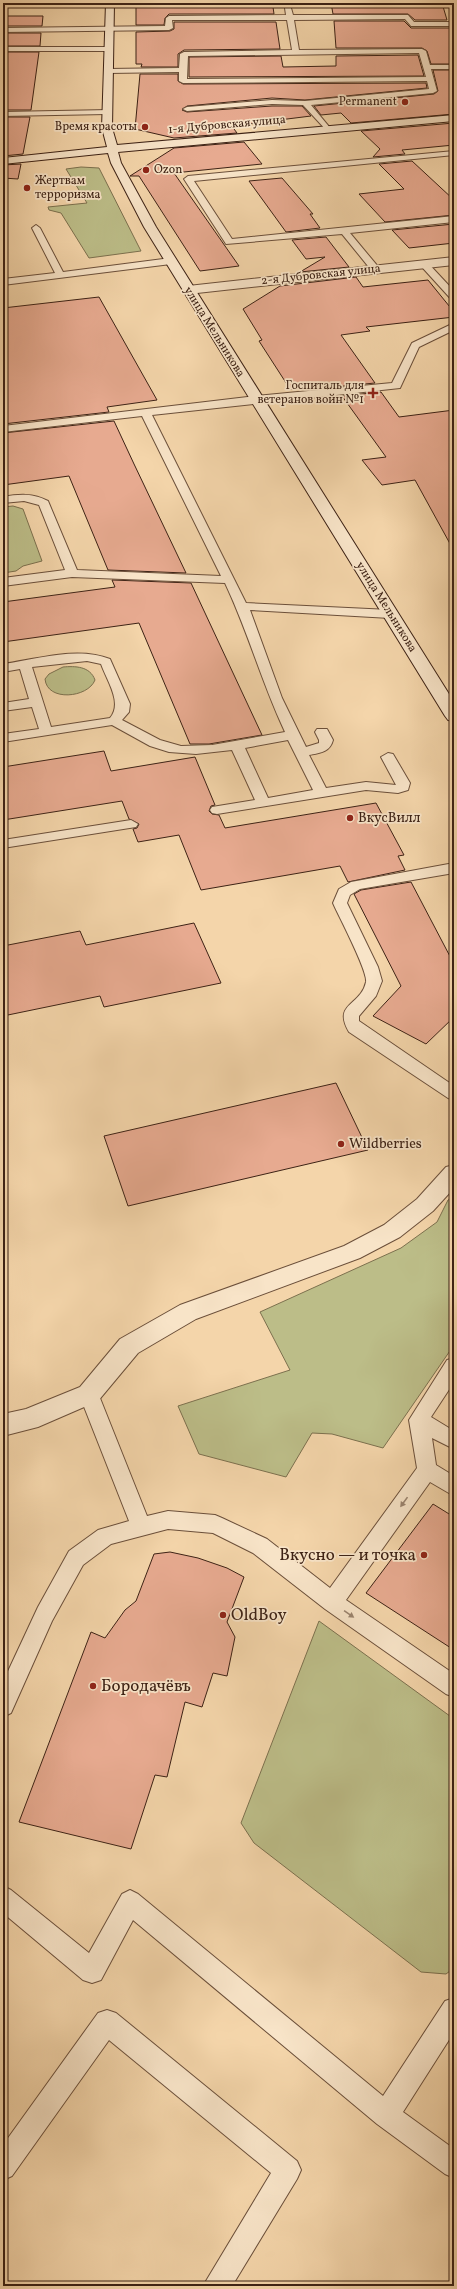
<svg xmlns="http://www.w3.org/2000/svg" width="457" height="2289" font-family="Vollkorn,serif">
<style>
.green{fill:#bcbd88;stroke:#7c704e}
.building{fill:#e7aa90;stroke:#3d2215}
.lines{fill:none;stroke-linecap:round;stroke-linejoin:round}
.lane-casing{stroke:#6b4f3a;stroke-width:2}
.street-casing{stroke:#6b4f3a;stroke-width:2}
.secondary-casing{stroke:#3d2215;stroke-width:2}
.lane{fill:#f8e4c8;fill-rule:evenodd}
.street{fill:#f8e4c8;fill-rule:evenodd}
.secondary{fill:#f8e4c8;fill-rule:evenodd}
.oneway{fill:#9a836e}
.poi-dot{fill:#8f2418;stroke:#f8e4c8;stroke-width:1.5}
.labels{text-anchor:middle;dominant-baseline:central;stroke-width:3.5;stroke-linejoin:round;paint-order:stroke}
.far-poi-label{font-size:12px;fill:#3d2215;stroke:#f8e4c8;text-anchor:end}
.far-street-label{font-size:12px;fill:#3d2215;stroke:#f8e4c8}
.poi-label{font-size:14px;fill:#3d2215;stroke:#f8e4c8;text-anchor:start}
.near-poi-label{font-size:17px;fill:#3d2215;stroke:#f8e4c8;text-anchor:start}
</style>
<rect width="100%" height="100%" fill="#f4d5aa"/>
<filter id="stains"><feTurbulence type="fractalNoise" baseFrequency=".005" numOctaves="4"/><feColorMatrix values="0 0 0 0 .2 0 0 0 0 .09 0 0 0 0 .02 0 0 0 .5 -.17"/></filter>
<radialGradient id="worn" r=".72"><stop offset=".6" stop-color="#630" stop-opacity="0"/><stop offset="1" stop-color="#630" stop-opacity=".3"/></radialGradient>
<!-- green -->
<g class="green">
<polygon points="81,167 99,168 141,251 89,258 61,213 49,210 48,207 87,203 66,169"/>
<polygon points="13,506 23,509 42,561 23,566 16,571 3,573 3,507"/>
<path d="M 63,667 C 75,666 90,666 95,680 C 88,698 47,702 45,679 L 49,674 Z"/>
<polygon points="454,1197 454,1345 383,1448 332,1434 312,1433 286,1477 199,1454 178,1406 290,1370 260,1312 401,1248 437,1222 448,1200"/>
<polygon points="319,1621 454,1719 454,1968 446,1974 421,1972 254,1843 241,1823"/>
</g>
<!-- building -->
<g class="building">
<polygon points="331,3 442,3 447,20 415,20 408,14 333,14"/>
<polygon points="136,7 273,7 274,14 169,14 165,18 164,25 136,25"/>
<polygon points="3,16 43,16 42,26 3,26"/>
<polygon points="334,21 404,21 411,28 450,28 454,43 454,64 431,64 427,51 422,48 336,48"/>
<polygon points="174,22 276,22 280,49 184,50 178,54 178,67 141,67 142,64 136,64 136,32 170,31 174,29"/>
<polygon points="3,33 41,33 40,46 3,46"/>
<polygon points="3,52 39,52 31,110 3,110"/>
<polygon points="418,55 424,76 189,77 189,57 281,56 283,67 336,66 336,56"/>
<polygon points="433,70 454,70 454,114 351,123 341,113 321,115 314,106 434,94 438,91"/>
<polygon points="140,74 178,74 178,81 183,84 426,83 427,88 305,100 272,98 187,106 182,110 187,112 272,106 302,106 311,116 279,120 279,122 231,125 237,133 174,138 135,129"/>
<polygon points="3,117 30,117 23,154 3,156"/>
<polygon points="454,123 454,145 402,150 405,154 373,157 380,149 361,131"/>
<polygon points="244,142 262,164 174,173 239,266 200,271 139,176 130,176 174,148"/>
<polygon points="412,161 454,200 454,215 385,222 359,194 404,189 379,164"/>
<polygon points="21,164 18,179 3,178 3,165"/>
<polygon points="282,178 313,214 310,214 320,228 286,232 249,181"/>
<polygon points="454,224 454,243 409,248 392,230"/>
<polygon points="326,237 349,267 300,272 325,257 306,259 292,240"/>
<polygon points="356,277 363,287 428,280 454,312 454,317 366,327 370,331 341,335 375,383 303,390 302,388 290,389 259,341 262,340 243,309 280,286"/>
<polygon points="99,297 157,400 107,407 109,412 3,424 3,308"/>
<polygon points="381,392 399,417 454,410 454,551 415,480 382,485 362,460 386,457 342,396"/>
<polygon points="114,421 134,464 186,573 108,570 69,476 3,485 3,433"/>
<polygon points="112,580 191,583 262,735 209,744 190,744 139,623 3,642 3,602 115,587"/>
<polygon points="104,751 111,771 195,757 215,805 211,806 209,811 212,814 219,815 225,828 376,803 404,855 398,856 405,870 348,882 340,866 201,890 179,835 138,842 133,829 137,828 139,824 129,819 122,801 3,820 3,767"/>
<polygon points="411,882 454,964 454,1017 426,1044 373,1016 401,986 354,894 361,890"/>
<polygon points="194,923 221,983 104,1007 100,996 3,1016 3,946 80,931 86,945"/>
<polygon points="336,1083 368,1150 128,1206 104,1136"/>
<polygon points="433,1504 454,1517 454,1650 366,1593"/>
<polygon points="170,1552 198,1558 227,1568 244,1577 227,1622 235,1637 227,1676 213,1673 202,1707 185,1702 167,1777 155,1775 131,1849 19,1822 91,1632 105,1638 125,1610 136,1601 154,1554"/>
</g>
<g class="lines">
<defs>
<g id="lane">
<polygon points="107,3 294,3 291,5 110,6"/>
<path d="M 288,6 L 291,8 L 293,15 L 408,15 L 414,22 L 454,22 L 454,26 L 411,26 L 405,19 L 294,20 L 299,50 L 422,49 L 426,51 L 430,65 L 454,65 L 454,69 L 431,69 L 437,91 L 433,93 L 311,105 L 331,129 L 327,131 L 303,105 L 272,104 L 187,111 L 183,109 L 187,107 L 272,100 L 305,101 L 429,89 L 427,81 L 183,83 L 179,81 L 179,72 L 108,73 L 104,71 L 108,69 L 179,68 L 180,54 L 184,52 L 292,50 L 287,20 L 172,20 L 173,28 L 169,30 L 3,32 L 3,28 L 165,26 L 166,18 L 169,16 L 286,15 L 285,8 ZM 419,53 L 426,77 L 187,79 L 188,56 Z"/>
<polygon points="3,47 108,47 112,49 108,51 3,51"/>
<polygon points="110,110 111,112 107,114 3,116 3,112"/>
<polygon points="454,151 454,155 194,181 232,239 454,216 454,222 350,233 380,269 375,272 372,271 342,234 226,244 184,179 188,176"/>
<polygon points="36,225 40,228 63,272 171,258 176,261 171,264 3,285 3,279 55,273 32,228"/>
<polygon points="424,261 427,262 454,291 454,300 451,299 421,266 421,262"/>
<path d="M 454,323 L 454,330 L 419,347 L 400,388 L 152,415 L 246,603 L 390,610 L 396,614 L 390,618 L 250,610 L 282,698 L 306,747 L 319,743 L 319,740 L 315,732 L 317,729 L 327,729 L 333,740 C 330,752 320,753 309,755 L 326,788 L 366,782 L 396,785 L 381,757 L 388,753 L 393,754 L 410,783 L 408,790 L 398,793 L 366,790 L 217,814 L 212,813 L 210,810 L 212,807 L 255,800 L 232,750 L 196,754 L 169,752 L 150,746 L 112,725 L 3,742 L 3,734 L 39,729 L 32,707 L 3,711 L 3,703 L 29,699 L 20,669 L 3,672 L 3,664 C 37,659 78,646 110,659 L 130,704 L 129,712 L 122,720 L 160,740 L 181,746 L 212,745 L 285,732 C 262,684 248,631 225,583 L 72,577 L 3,586 L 3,578 L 65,570 L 39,505 L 24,501 L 3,503 L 3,497 C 19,494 33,493 48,501 L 77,570 L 221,576 L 142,416 L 3,432 L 3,426 L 256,396 L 392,383 L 412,343 ZM 87,661 L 101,664 C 107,681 123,703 110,718 L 51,727 L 32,667 ZM 288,740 L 313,790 L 268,798 L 245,748 Z"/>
<polygon points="131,820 138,824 136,827 3,848 3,840"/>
<path d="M 454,863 L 454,873 L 360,889 L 350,895 L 347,903 L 378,967 L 382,981 L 376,996 L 359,1016 L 359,1021 L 454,1086 L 454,1100 L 448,1098 L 349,1032 C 332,1003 361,1006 366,982 C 368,971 339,917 333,903 L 339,889 L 351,882 Z"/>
<polygon points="454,1358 454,1382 431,1417 454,1431 454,1449 432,1438 436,1465 454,1476 454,1496 430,1482 346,1600 454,1674 454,1697 446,1694 325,1609 253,1553 213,1533 168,1529 111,1544 83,1565 52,1621 11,1713 3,1717 3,1682 38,1607 69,1551 98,1530 129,1521 79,1394 82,1388 89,1386 96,1388 147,1516 168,1511 215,1515 222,1518 267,1539 330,1588 417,1468 409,1420 447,1360"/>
<polygon points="3,1886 11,1890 89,1953 122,1894 130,1890 138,1894 383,2096 445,2001 454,1998 454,2032 403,2112 454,2149 454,2178 445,2174 377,2124 133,1920 101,1980 92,1983 83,1980 3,1913"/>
<polygon points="107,2010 116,2013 297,2161 301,2170 297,2179 232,2286 203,2286 271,2173 109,2040 12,2176 3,2180 3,2145 98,2013"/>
</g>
<g id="street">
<polygon points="454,257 454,265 188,294 182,290 188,286"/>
<polygon points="454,1165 454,1188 433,1211 400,1237 360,1258 196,1319 138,1353 98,1401 38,1427 3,1436 3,1414 26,1409 80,1387 120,1339 180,1305 344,1246 384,1225 417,1199 446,1167"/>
</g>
<polygon id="secondary" points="106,3 114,3 112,128 117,145 454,115 454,121 118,152 121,163 156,227 454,702 454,721 448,720 445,716 144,227 111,163 108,153 3,164 3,158 107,147 102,128"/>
</defs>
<!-- lane casing -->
<use href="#lane" class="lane-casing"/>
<!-- street casing -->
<use href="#street" class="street-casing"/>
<!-- secondary casing -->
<use href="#secondary" class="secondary-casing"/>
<!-- lane -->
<use href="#lane" class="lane"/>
<!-- street -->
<use href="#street" class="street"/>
<!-- secondary -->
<use href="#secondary" class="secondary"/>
</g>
<!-- one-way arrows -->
<defs><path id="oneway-solid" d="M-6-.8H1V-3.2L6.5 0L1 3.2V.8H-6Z"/></defs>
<g class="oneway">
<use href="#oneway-solid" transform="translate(404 1502) rotate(126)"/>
<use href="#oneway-solid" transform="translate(349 1614) rotate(35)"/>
</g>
<!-- markers -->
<g class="poi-dot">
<circle cx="405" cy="102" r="4"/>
<circle cx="145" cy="127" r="4"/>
<circle cx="146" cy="170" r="4"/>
<circle cx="27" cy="188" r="4"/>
<path d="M371 387h4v4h4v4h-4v4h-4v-4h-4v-4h4z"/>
<circle cx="350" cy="818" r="4"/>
<circle cx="341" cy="1144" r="4"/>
<circle cx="424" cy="1555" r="4"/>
<circle cx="223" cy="1615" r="4"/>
<circle cx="93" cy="1686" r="4"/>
</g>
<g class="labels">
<!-- far-poi labels -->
<g class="far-poi-label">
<text x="397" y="102">Permanent</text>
<text x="137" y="127">Время красоты</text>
<text x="154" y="170" text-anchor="start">Ozon</text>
<text x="35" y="181" text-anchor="start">Жертвам<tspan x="35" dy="14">терроризма</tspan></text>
<text x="364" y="386">Госпиталь для<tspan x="364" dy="14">ветеранов войн №1</tspan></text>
</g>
<!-- far-street labels -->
<g class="far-street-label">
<text transform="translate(227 125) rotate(-5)">1-я Дубровская улица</text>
<text transform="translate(321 275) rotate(-6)">2-я Дубровская улица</text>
<text transform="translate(214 332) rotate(58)">улица Мельникова</text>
<text transform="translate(386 607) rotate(58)">улица Мельникова</text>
</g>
<!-- poi labels -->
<g class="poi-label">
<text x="358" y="818">ВкусВилл</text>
<text x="349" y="1144">Wildberries</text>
</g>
<!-- near-poi labels -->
<g class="near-poi-label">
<text x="416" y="1555" text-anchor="end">Вкусно — и точка</text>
<text x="231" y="1615">OldBoy</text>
<text x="101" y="1686">Бородачёвъ</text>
</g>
</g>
<!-- margin -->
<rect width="457" height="2289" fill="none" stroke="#f4d5aa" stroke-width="16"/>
<rect x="4" y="4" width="449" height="2281" fill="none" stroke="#3d2215" stroke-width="2"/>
<rect x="8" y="8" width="441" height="2273" fill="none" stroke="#3d2215"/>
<rect width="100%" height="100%" filter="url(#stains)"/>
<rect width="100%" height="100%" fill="url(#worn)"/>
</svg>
